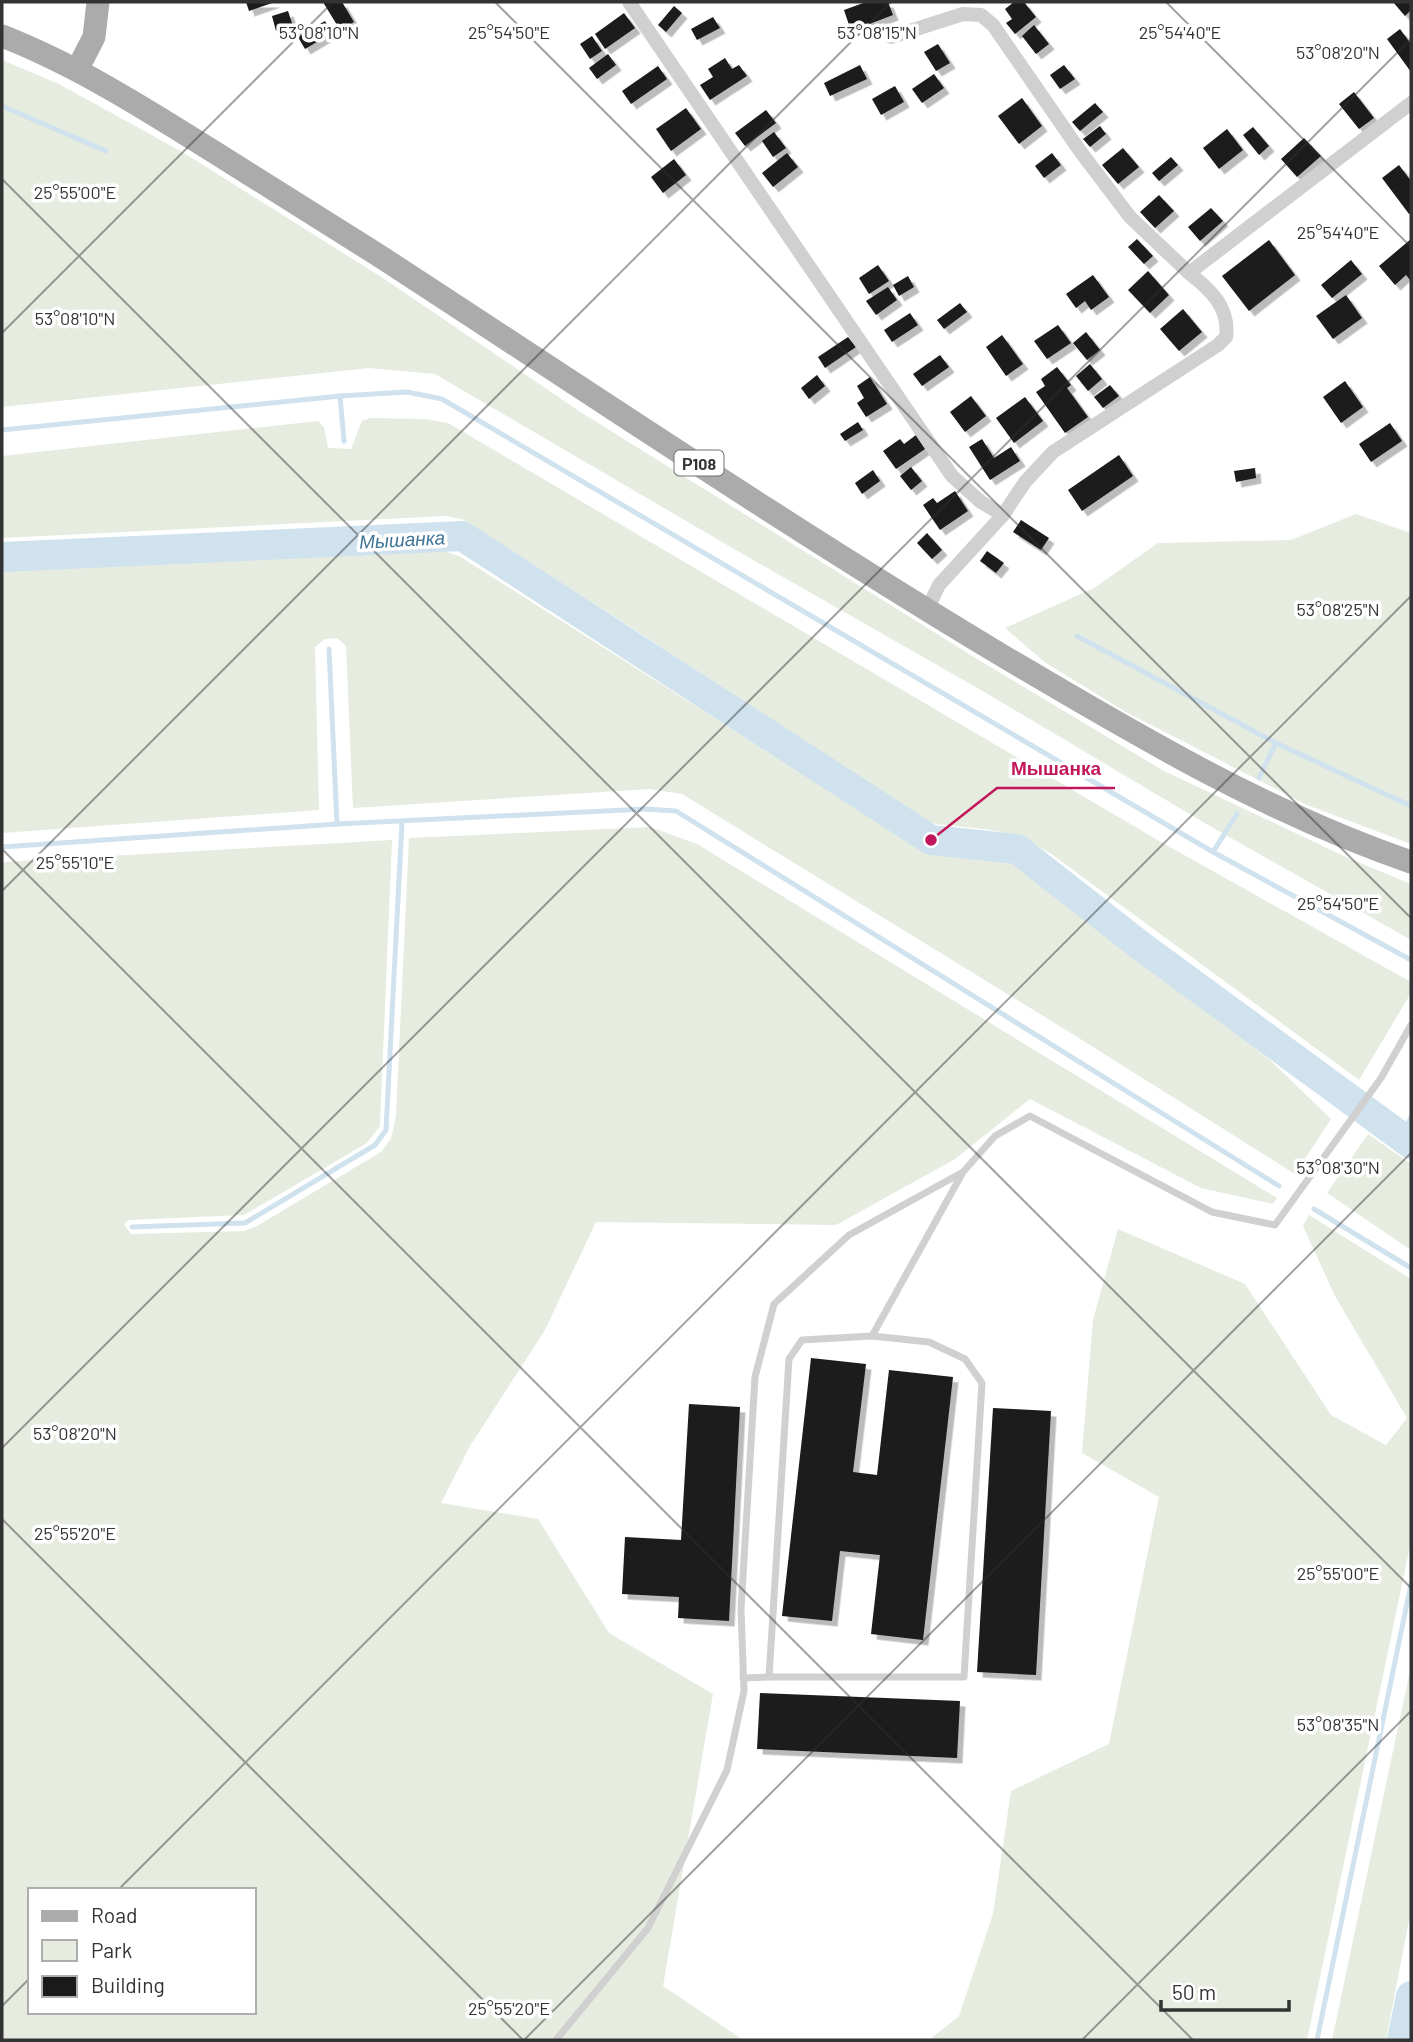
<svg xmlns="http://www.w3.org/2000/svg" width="1413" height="2042" font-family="Barlow,sans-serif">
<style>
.green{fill:#e6ecdf;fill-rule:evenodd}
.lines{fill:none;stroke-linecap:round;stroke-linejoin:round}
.stream{stroke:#cfe2ee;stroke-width:5}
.river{stroke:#cfe2ee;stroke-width:30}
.building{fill:#1a1a1a;filter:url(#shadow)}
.service{stroke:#d0d0d0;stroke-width:7}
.minor{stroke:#d0d0d0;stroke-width:14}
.primary{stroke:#ababab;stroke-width:23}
.ticks{fill:none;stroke:#333;stroke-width:2;stroke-opacity:0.45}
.labels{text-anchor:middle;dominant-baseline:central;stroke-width:7;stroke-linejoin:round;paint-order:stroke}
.shield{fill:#fff;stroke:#707070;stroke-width:2}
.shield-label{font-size:16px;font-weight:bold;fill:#333}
.water-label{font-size:19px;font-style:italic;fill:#3f7597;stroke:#fff}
.ticks-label{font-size:18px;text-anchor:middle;fill:#333;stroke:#fff;stroke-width:7;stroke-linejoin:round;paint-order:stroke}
.leader{fill:none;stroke:#c2185b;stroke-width:2.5}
.callout-dot{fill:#c2185b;stroke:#fff;stroke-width:2.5}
.callout-label{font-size:19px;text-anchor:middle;font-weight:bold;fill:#c2185b;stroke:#fff;stroke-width:7;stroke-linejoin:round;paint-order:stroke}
</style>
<defs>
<filter id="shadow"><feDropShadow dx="5.5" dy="5.5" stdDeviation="0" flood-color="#0004"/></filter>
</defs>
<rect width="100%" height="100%" fill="#fff"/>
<!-- green -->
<g class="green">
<polygon points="2,60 59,84 184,153 383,278 582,413 982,662 1164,771 1346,857 1411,884 1411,940 1208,825 986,693 734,549 435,374 369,368 2,407"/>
<polygon points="370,418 425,419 448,423 1161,842 1411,982 1411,993 1359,1080 1050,853 1016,835 991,830 928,823 640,633 462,519 445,516 2,538 2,456 318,421 324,427 328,448 351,449 362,421"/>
<polygon points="1356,514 1411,533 1411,844 1307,805 1126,712 1046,663 1005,628 1094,588 1158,543 1291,540"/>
<polygon points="435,548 459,556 923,850 949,855 997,857 1018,867 1270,1060 1331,1119 1295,1174 1066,1030 682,794 649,789 353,808 346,646 337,638 325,639 315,647 319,810 2,833 2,570"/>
<path d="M 650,827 L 697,844 L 1277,1198 L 1273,1204 L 1201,1188 L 1030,1099 L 955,1159 L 836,1225 L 596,1222 L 545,1330 L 470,1446 L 441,1503 L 538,1519 L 609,1633 L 713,1694 L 663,1986 L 743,2040 L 2,2040 L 2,862 L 392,840 L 380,1126 L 367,1143 L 244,1215 L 129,1220 L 124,1224 L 131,1234 L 244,1231 L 257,1226 L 381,1152 L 391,1139 L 396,1116 L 409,838 ZM 30,1890 L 254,1890 L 254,2012 L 30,2012 Z"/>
<polygon points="1368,1134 1411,1164 1411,1250 1327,1193"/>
<polygon points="1309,1215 1411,1279 1411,1541 1307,2040 929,2040 959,2016 993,1914 1011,1791 1109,1744 1159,1497 1082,1453 1093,1320 1118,1229 1245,1284 1331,1415 1386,1445 1407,1418 1335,1296 1303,1226"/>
<polygon points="1411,1666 1411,1910 1386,2040 1332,2040"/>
</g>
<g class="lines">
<!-- stream -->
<g class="stream">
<polyline points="2,106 106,151"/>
<polyline points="340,396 344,441"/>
<polyline points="2,430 340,396 407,392 442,399 1213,852 1411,960"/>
<polyline points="1077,636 1276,743 1411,806"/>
<polyline points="329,649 337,824"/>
<polyline points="1259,778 1276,743"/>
<polyline points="2,847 337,824 645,809 676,811 1279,1186"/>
<polyline points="1213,852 1237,814"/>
<polyline points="1402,1138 1411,1117"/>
<polyline points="1314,1209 1411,1268"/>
<polyline points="132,1227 245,1223 375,1145 386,1130 402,822"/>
<polyline points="1317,2040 1411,1584"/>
</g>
<!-- river -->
<g class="river">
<polyline points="2,557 462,536 931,840 1017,849 1141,946 1411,1144"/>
<polyline points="1402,2040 1411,1996"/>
</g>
</g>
<!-- building -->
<g class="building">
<polygon points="246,2 275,2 249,11"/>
<polygon points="323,2 342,2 354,22 340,30"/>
<polygon points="866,2 888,2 893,15 851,31 844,10"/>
<polygon points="1014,2 1024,2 1036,17 1015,34 1006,23 1012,19 1005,9"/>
<polygon points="1393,2 1411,2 1411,10 1405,16"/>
<polygon points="674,6 682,13 666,32 658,25"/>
<polygon points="288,11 293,26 276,31 272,16"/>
<polygon points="624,13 635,28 605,49 595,34"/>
<polygon points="713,17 720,28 697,40 691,29"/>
<polygon points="325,21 332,33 305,49 298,37"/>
<polygon points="1034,25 1049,44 1036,54 1022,36"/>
<polygon points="1400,29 1411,44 1411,72 1387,39"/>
<polygon points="592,36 602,51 590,59 580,44"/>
<polygon points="938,44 950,63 936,71 924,52"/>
<polygon points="608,54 616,65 597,79 589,68"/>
<polygon points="725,58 732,69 739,65 747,76 710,100 700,85 713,77 708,69"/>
<polygon points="860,65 867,79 830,96 824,83"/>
<polygon points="1064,65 1075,79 1060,89 1050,75"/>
<polygon points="658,66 667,79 631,104 622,91"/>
<polygon points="934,74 944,88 922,103 912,89"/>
<polygon points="895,86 904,102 881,115 872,99"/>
<polygon points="1354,92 1374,118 1359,129 1339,104"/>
<polygon points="1022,98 1042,126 1019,144 998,116"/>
<polygon points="1095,103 1103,112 1080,131 1072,122"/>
<polygon points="686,108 701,129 671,151 656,129"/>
<polygon points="766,110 776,123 745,146 735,133"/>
<polygon points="1100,126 1106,134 1090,147 1083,139"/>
<polygon points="1253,127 1269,146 1259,155 1243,135"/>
<polygon points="1227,129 1243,150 1219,169 1203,148"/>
<polygon points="774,132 786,148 773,157 762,141"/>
<polygon points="1304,138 1321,156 1297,177 1281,159"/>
<polygon points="1123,148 1139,167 1118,184 1102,165"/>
<polygon points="787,153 798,167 773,187 762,173"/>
<polygon points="1052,153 1061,165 1044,178 1035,166"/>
<polygon points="1171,157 1178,165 1159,181 1152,173"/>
<polygon points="674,159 686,175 663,193 651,177"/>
<polygon points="1399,165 1411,181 1411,213 1409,214 1382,178"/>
<polygon points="1159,195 1174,211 1155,228 1140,212"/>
<polygon points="1211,208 1223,221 1200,241 1188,227"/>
<polygon points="1137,239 1153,256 1144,264 1128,247"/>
<polygon points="1411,239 1411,281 1406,275 1395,285 1379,266"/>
<polygon points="1269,240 1295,275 1249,311 1222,276"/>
<polygon points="1351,260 1362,274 1332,298 1321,285"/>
<polygon points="878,265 889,281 869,294 859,278"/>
<polygon points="1148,271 1169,295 1150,313 1128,290"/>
<polygon points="1093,275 1109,297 1091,310 1085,301 1076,308 1066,294"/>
<polygon points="908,276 914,287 899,296 893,285"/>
<polygon points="888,287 897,300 876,315 866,301"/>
<polygon points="1346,295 1362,318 1333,339 1316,316"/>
<polygon points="960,303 967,312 944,329 937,320"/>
<polygon points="1183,309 1202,332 1179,351 1160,329"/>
<polygon points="910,313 918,325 892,342 884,330"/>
<polygon points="1058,325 1071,343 1047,359 1034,341"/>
<polygon points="1086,332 1100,350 1087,360 1073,343"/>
<polygon points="1002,335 1023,364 1006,376 986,347"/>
<polygon points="848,337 856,347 825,368 818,357"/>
<polygon points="940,355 949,367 922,386 913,374"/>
<polygon points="1090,364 1102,379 1088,391 1076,376"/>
<polygon points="1057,367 1071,385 1067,388 1088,417 1065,433 1036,392 1045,386 1041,379"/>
<polygon points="817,375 825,386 809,399 801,388"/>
<polygon points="870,377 887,404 866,417 857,403 864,398 857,386"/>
<polygon points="1345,381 1363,407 1341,423 1323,397"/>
<polygon points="1110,385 1119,396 1103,408 1094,397"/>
<polygon points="971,396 986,416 965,432 950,412"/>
<polygon points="1025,397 1043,421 1014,443 996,418"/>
<polygon points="858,422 863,430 845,441 840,434"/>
<polygon points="1390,423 1402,441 1371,462 1359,444"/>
<polygon points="916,435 925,449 896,469 883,451 900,439 904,444"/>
<polygon points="982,439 994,458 1011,447 1020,461 990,480 969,447"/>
<polygon points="1119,455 1133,476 1082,511 1068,490"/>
<polygon points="911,467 922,481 911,490 900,476"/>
<polygon points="1255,468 1256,478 1236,482 1234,471"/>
<polygon points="873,470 880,481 862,494 855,483"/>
<polygon points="955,491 968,511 940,530 923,505 933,498 937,503"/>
<polygon points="1021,520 1049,538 1041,550 1013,532"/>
<polygon points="927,533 942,550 932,559 917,543"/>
<polygon points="987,551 1004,563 996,573 980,561"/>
<polygon points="811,1358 866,1364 853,1472 877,1475 889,1370 953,1377 923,1640 871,1634 880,1555 840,1551 832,1621 782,1616"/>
<polygon points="689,1404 740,1407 729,1621 678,1618 679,1597 622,1594 625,1537 681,1540"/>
<polygon points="993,1408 1051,1411 1036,1675 977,1672"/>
<polygon points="760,1693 960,1701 957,1758 757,1749"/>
</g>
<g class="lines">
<!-- service -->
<g class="service">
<polyline points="769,1677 964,1677 982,1383 965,1359 929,1342 872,1336"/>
<polyline points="743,1678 769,1677 789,1359 802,1340 872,1336 963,1172 995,1136 1030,1116 1212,1212 1275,1225 1381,1078 1411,1025"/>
<polyline points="556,2040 648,1928 727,1770 744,1691 741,1609 755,1377 774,1304 849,1235 963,1172"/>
</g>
<!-- minor -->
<g class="minor">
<polyline points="629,2 952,476 981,502 1003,515"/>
<polyline points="891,37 963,14 981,15 993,25 1080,151 1130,217 1189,273"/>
<path d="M 927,610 L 939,585 L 1003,515 L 1025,482 L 1053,452 L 1218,345 L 1226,337 C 1230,308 1211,290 1189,273 L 1411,103"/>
</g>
<!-- primary -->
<g class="primary">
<path d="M 2,36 C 76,65 144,108 211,150 C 267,185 322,220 378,255 C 587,391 794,531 1008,659 C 1138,736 1268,813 1411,862"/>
<polyline points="77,70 94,37 98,2"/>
</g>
</g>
<!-- ticks -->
<path class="ticks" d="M 495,2 L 1411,918M 1166,2 L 1411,247M 2,179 L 1411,1588M 2,333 L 333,2M 2,849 L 1193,2040M 2,891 L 891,2M 2,1448 L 1411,39M 2,1519 L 523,2040M 118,1890 L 1411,596M 2,2006 L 30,1978M 524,2040 L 1411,1153M 1082,2040 L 1411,1711"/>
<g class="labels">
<!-- shield labels -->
<rect class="shield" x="674.5" y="450.5" width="49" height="25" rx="5"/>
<g class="shield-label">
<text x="699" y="463">Р108</text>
</g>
<!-- water labels -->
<g class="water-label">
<text transform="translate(402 539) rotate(-3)">Мышанка</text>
</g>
</g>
<g class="ticks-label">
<text x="319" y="39">53°08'10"N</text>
<text x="509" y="39">25°54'50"E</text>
<text x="877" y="39">53°08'15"N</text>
<text x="1180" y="39">25°54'40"E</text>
<text x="1338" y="59">53°08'20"N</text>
<text x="75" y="199">25°55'00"E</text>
<text x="1338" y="239">25°54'40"E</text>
<text x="75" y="325">53°08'10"N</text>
<text x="1338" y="616">53°08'25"N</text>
<text x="75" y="869">25°55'10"E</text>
<text x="1338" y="910">25°54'50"E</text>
<text x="1338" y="1174">53°08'30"N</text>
<text x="75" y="1440">53°08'20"N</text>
<text x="75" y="1540">25°55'20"E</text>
<text x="1338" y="1580">25°55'00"E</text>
<text x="1338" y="1731">53°08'35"N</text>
<text x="509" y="2015">25°55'20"E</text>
</g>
<!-- callouts -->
<path class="leader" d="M931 840L997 788H1115"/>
<circle class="callout-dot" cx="931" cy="840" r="7"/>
<g class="callout-label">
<text x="1056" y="775">Мышанка</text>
</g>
<!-- border -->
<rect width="1413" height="2042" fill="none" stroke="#333333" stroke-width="7"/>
<!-- legend -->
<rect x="28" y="1888" width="228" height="126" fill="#ffffff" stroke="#adadad" stroke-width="2"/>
<rect x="42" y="1911" width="35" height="10" fill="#ababab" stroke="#adadad" stroke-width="2"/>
<text x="91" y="1923" font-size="21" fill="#333333">Road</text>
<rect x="42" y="1940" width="35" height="21" fill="#e6ecdf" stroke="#adadad" stroke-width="2"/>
<text x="91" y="1958" font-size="21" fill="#333333">Park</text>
<rect x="42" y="1976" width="35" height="21" fill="#1a1a1a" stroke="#adadad" stroke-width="2"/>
<text x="91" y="1993" font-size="21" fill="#333333">Building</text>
<!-- scale -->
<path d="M1161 2000v10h128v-10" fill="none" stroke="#333333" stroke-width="3.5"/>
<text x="1172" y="2000" font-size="21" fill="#333333" stroke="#ffffff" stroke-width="5" paint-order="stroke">50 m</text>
</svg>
